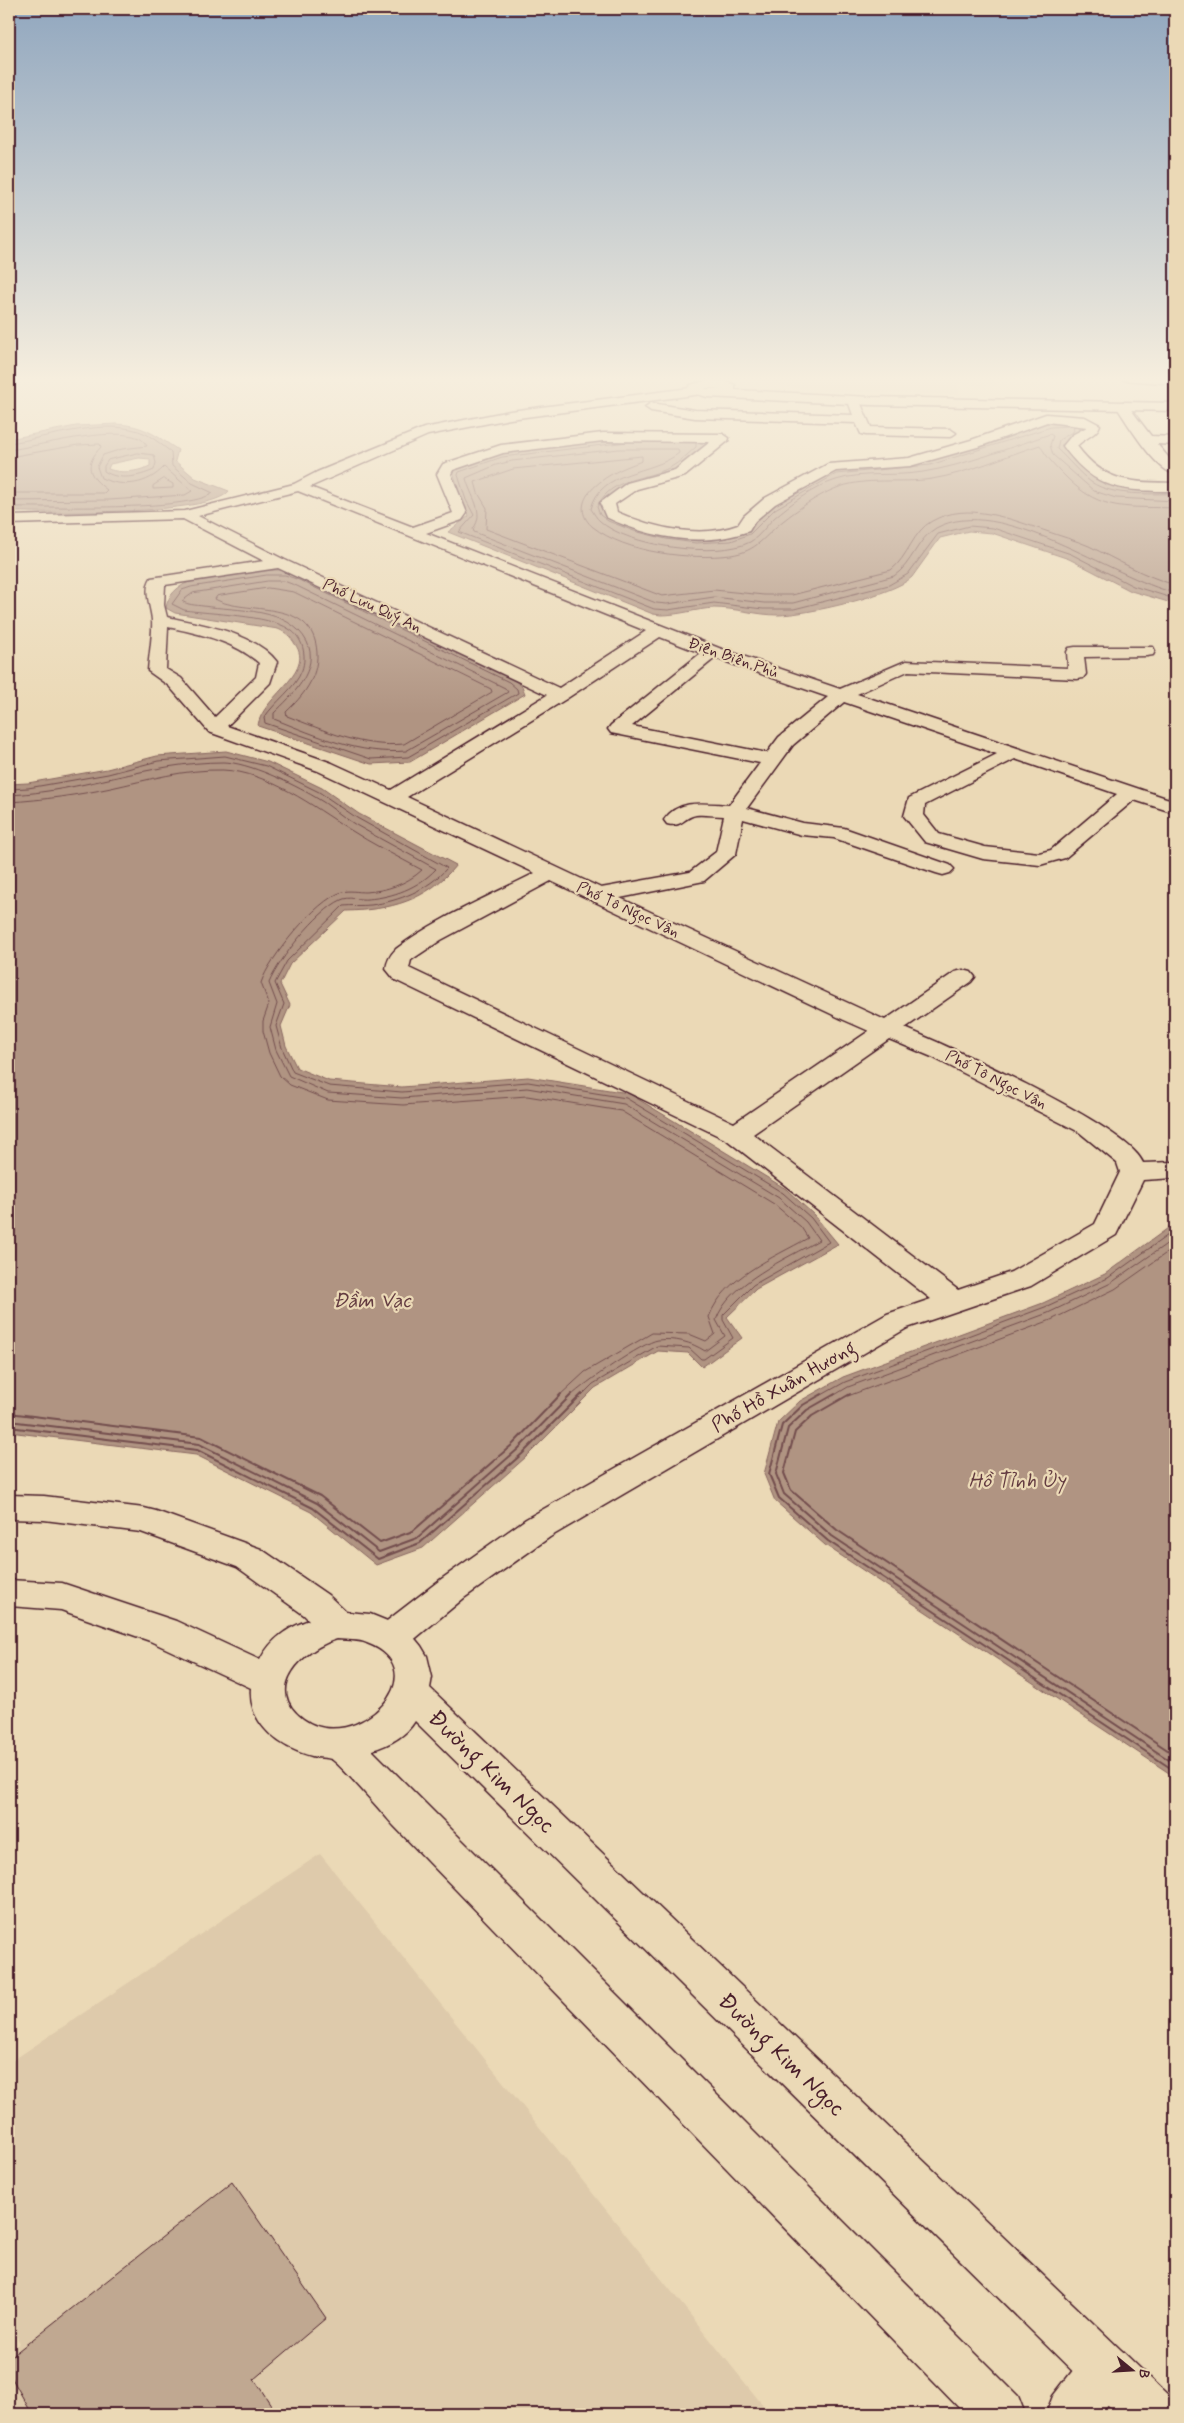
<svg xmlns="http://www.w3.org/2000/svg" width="1184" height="2423" font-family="Mynerve,sans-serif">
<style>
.built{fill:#decaab}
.water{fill:#b09482;stroke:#87655f;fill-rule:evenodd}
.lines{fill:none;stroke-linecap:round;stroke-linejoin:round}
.shore-far1{stroke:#734e4e;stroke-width:1}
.shore{stroke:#734e4e;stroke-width:2}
.building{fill:#c0a891;stroke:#4a1f2b}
.minor-casing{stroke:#4a1f2b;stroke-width:3}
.major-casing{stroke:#4a1f2b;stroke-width:3}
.minor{fill:#ebd9b6;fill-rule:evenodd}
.major{fill:#ebd9b6;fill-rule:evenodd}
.labels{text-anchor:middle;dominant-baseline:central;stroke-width:4.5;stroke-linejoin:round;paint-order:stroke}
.far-street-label{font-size:16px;fill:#4a1f2b;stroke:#ebd9b6}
.street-label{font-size:20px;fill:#4a1f2b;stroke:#ebd9b6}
.water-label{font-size:21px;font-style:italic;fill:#643c41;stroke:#ebd9b6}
.near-street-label{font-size:24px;fill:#4a1f2b;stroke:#ebd9b6}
</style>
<rect width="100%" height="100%" fill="#ebd9b6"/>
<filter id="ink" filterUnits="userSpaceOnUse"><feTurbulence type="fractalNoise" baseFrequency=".02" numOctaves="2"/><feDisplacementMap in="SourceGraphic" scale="10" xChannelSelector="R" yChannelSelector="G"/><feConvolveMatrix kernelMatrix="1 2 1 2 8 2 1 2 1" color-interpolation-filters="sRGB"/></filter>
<g filter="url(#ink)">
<!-- built -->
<g class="built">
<polygon points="732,376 992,376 995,386 958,384 959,395 844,391 794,388"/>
<polygon points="320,1854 770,2414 11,2414 9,2410 9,2351 20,2343 9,2322 9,2063"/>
</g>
<!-- water -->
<g class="water">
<path d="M 1049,422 L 1085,423 L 1088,429 L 1061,445 L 1093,478 L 1107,485 L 1130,488 L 1175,489 L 1175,604 L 1131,591 L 1069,559 L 992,533 L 969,531 L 940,538 L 912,577 C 894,595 805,615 778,615 C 757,615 735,608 714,608 C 696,609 679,615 661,615 L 653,614 L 448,532 L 469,516 L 462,502 L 453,471 L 493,454 L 608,439 L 712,440 L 677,469 L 604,502 L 602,507 L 604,512 L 635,526 L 730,536 L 748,530 L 772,505 L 834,469 L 946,456 Z"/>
<path d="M 116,424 C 144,425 155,435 178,450 L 175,461 L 195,478 L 229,491 C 211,516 45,512 9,512 L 9,439 L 76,426 ZM 139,458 L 150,459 L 150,466 C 137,472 122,474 108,469 L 110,464 Z"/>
<path d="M 267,570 L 286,570 L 511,678 L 522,686 L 525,694 L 410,762 L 371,764 L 258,726 C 261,697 316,673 295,644 C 290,636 287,633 278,629 L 175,613 L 166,608 C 168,595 177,587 189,582 Z"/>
<path d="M 226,751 L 268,762 L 322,788 L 359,814 L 456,865 C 427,901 390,910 346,911 L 290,964 L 280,984 L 290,1005 L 281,1026 L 286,1046 L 297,1068 L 329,1081 L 402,1087 L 528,1077 L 628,1093 L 786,1189 L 814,1215 L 838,1244 L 756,1289 L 727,1317 L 742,1338 L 702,1367 L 688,1353 L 658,1351 L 595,1388 L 526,1457 L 423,1548 L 376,1565 L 311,1512 L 196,1455 L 9,1432 L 9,784 L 28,783 L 107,769 L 157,756 Z"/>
<polygon points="1175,1223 1175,1777 825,1545 775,1501 764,1474 778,1422 800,1401 843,1377 1043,1303 1105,1274"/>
</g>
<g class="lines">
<!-- shore-far1 -->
<g class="shore-far1">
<path d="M 1073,427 L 1074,431 L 1059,440 L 1057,449 C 1068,459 1079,473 1091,482 C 1114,497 1148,493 1175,494"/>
<polyline points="628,442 502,457 459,472 458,475 466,500 474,515 459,532 654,609 668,610 714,603 763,609 794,609 889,585 908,574 938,534 969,526 993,528 1071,554 1133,586 1175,599"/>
<path d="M 9,443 C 49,438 108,416 146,434 C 155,439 163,446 171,452 L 172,466 L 192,483 L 213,493 C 187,512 47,506 9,507"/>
<path d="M 696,443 L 696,447 C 688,454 680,462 671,467 C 644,481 612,476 597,507 L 600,515 L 608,521 L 634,531 L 666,539 L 696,543 L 731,541 L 750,534 L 775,509 L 836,474 L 930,465 L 1051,427 L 1069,426"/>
<path d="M 9,450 C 40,446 111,426 139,438 C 142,439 145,443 147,446 L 122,449 L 103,455 L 97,467 L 101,478 C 124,488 147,485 164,467 L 192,491 L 185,495 L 109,500 L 9,501"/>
<path d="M 138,453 L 154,455 L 156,463 L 154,470 C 138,477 119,481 104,471 L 104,466 L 108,460 Z"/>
<path d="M 9,457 L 78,445 L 100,444 L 101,447 C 83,466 89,476 107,490 L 104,493 L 9,493"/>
<polygon points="164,479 173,484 173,488 153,489 153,486"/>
<path d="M 1175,501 L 1116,498 L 1094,491 L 1053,455 L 1050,445 L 1053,436 L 1050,434 C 1008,448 966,465 923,472 C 894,477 864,471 836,480 C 814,487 791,503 774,518 C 766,526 760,536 750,542 C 718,559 626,546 600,521 C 596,518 594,513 591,509 C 600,469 652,475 679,453 L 678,449 L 619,449 L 512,461 L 496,465 L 466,478 C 470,496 486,512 473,529 L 474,532 L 656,603 L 667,604 L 714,597 L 764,603 L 793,603 L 894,576 C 912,564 917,539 936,528 C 1000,493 1112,578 1175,593"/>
<path d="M 1175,508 C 1129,506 1102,513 1067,478 C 1056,467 1047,458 1040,445 C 1004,456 969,473 932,479 C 900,484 865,476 834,489 C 817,496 798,509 783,521 C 764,536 758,551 731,555 C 690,560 626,553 593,527 C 582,518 580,506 588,494 C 601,477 622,468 642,461 L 642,456 L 513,469 L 475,482 L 478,493 L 487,508 L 486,529 L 662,596 L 714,590 L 764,595 L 792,595 L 891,570 C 908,557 913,531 932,521 C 968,501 1010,519 1046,531 C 1060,536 1075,540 1089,546 C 1117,560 1144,576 1175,585"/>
<path d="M 267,575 L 285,575 L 299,580 L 509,682 L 517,689 L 518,693 L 408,757 L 371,759 L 265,723 L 264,718 C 275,701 295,689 302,670 C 307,656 303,637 289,629 C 268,615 211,614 184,610 L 172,604 L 182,590 L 191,587 Z"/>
<path d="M 268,581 L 284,581 L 297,586 L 505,688 L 508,692 L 406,751 C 359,755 317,736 274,719 L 274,713 C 292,696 320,669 307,642 C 289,607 237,611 203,606 C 196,605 187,605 182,601 L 193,593 Z"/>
<path d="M 268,588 L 294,592 L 491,689 L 492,692 L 404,744 C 362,748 326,731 287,716 L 286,712 C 303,696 318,678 317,653 C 314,596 245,616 215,599 L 217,596 Z"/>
<path d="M 9,789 L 28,788 L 108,774 L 158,761 L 225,756 L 266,766 L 319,792 L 357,818 L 447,868 C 428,890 399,901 371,905 C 361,906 352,905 343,906 L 287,961 L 275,983 L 284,1004 L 276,1026 L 282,1048 L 293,1072 L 329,1086 L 402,1092 L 528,1082 L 626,1098 L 783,1193 L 811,1218 L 829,1242 L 753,1285 L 723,1315 L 723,1320 L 733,1338 L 704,1359 L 701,1359 L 689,1348 L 657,1346 L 593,1384 L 581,1396"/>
<path d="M 9,795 C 81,792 150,762 223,762 C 248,762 293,784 315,797 C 330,805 342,817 356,825 C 382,840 409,854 436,869 C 418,888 393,897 368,899 C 359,900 349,896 341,900 C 317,911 279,959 269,983 L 277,1004 L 270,1027 L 276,1050 L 289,1076 L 328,1093 L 402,1098 L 527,1088 L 624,1104 L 779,1198 L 806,1222 L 819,1240 C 786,1259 730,1282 716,1320 L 725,1336 L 705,1351 C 691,1342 675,1338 658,1340 C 643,1342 583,1384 571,1396"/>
<path d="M 9,802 C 43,800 78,795 111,788 C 148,780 184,769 223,770 C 268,772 313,806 349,829 C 372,844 398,857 422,870 C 407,884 386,891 365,892 C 358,892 350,890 342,892 C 316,900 269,958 261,983 L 269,1004 L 263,1021 L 263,1031 L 269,1053 L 280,1076 L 290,1085 L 328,1100 L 403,1105 L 527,1096 L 621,1111 L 774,1204 L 801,1227 L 808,1238 C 773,1258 724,1277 709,1317 L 715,1334 L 706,1341 L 689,1334 L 652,1333 L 585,1372 L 559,1396"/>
<polyline points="820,1396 845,1382 1045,1307 1108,1278 1175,1230"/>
<polyline points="833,1396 848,1387 1048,1313 1111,1283 1175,1238"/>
<polyline points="848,1396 1051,1320 1115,1289 1175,1247"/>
</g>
<!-- shore -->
<g class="shore">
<polyline points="822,1394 803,1405 782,1425 769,1474 779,1498 828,1541 1175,1771"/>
<polyline points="835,1394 807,1410 788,1428 776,1474 784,1494 832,1536 1175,1764"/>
<polyline points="850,1394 812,1416 795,1432 784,1473 791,1490 837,1530 1175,1755"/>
<polyline points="9,1413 201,1437 320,1496 380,1543 413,1531 513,1444 561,1394"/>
<polyline points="9,1421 199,1444 317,1503 379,1552 417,1538 518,1449 572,1394"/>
<polyline points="9,1427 197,1450 313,1508 378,1559 420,1543 522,1454 582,1394"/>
</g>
</g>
<!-- building -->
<polygon class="building" points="232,2182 326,2318 254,2379 277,2414 32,2414 9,2373 9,2358"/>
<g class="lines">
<defs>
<g id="minor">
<polygon points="1118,376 1175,377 1175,384 1124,380"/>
<path d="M 698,387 L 704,391 L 702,394 L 510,419 L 428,435 L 310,487 L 413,527 L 453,513 L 437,474 L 443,464 L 501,445 L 603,433 L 723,434 L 729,438 L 728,441 L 685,476 L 637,489 L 615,504 L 617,512 C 653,528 700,539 738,525 L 744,516 L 765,498 L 828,464 L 909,458 L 971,440 L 1046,414 L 1085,417 L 1100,425 C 1097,435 1084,438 1077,446 C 1105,484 1132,482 1175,483 L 1175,491 C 1124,491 1095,491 1063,446 L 1072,435 L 1087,427 L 1047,422 L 981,446 L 910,466 L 836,471 L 775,504 L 755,521 L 749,531 C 703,548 649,538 606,517 L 600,503 L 627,483 L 675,470 L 710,442 L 603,441 L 503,453 L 453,470 L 451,474 L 467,513 L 462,520 L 426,533 L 719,648 L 840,689 L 906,661 L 1068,668 L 1067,652 L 1069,648 L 1075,647 L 1153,647 L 1155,651 L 1153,655 L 1147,656 L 1084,657 L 1086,674 L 1083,678 L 1077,679 L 908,671 L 857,694 L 1175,801 L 1175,813 L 1134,800 L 1065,858 L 1040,865 L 983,859 L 925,842 L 904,816 L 909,798 L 997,754 L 844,702 L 793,745 L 747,808 L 803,823 L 844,828 L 950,865 L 954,869 L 950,873 L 943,875 L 936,873 L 834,838 L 802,835 L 743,819 L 736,854 L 704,881 L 620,898 L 885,1020 L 955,972 L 963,970 L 971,972 L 975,977 L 971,982 L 905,1028 C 947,1046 1130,1127 1143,1163 L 1175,1162 L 1175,1178 L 1143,1180 L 1116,1235 L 1031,1286 L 907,1328 L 550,1537 L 464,1598 L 405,1647 L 392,1651 L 379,1647 L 374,1637 L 379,1627 L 440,1580 L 526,1519 L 887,1314 L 931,1299 L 727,1140 L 395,980 L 386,969 C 387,961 390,955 396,949 C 433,920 492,895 535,873 L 318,771 L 209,732 L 169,686 L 148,671 C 149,655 153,636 152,620 C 151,607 143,590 151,578 L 264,561 L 183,519 L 9,524 L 9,516 L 185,511 L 294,484 L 317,472 L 424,428 L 510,411 ZM 298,491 L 646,631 L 559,688 L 285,560 L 198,516 ZM 278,568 L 547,695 L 391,790 L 332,763 L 227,726 L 270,683 L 277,662 C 256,633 200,624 167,617 L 164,605 L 165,585 ZM 168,627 C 200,634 234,641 259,663 L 256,677 L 215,717 L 181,678 L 166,669 ZM 660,637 L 701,653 L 611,725 L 608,729 L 611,733 L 760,763 L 729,805 C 706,804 679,798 664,820 L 667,824 C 683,828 683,817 696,815 C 704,814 715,816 724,816 L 716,852 L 690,872 L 601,888 L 407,797 L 566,699 ZM 715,658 L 828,697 L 779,737 L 767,753 L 632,726 ZM 1015,759 L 1117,794 L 1051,850 L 1039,853 L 985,847 L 939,834 L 924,815 L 925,805 ZM 551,881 L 844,1020 L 869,1031 L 734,1123 L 409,968 L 411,960 L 441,940 ZM 889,1039 L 932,1057 L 1079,1132 L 1117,1163 L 1120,1172 L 1095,1224 L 1011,1272 L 958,1290 L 753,1134 Z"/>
<polygon points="855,400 861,404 871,427 950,429 956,433 950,437 866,435 861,434 856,423 695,418 651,411 645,407 651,403 695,410 853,415 849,404"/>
<path d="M 1122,402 L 1126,403 L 1151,436 L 1175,437 L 1175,445 L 1157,444 L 1175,465 L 1175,474 C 1155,470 1128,424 1116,406 Z"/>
<polygon points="1105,2343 1122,2351 1130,2368 1122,2385 1102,2414 1046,2414 1053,2396 1088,2351"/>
</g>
<g id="major">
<path d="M 708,380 L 725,381 L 735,385 L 735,390 L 871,397 L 1175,403 L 1175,411 L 871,405 L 707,397 L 694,393 L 688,388 L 690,385 ZM 708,388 L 722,388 L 704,389 Z"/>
<path d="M 9,1495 L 44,1496 L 144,1508 L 156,1511 L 261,1549 L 328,1595 L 346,1612 L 370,1614 L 407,1629 L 421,1646 L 427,1656 L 432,1677 L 430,1688 L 1169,2396 L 1175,2414 L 1116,2414 L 415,1721 C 406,1736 389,1745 372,1750 L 1018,2396 L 1025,2414 L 965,2414 L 394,1826 C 386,1817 338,1761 331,1759 C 326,1757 318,1758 312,1756 C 281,1748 248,1725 251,1688 L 150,1641 L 61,1610 L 9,1606 L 9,1580 L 62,1583 L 176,1621 L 260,1660 C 271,1639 287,1628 309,1620 L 304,1615 L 237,1567 L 141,1532 L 44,1520 L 9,1519 ZM 337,1639 C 347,1640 359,1639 367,1643 C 441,1671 355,1757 303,1719 C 262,1689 303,1649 337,1639 Z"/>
</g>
</defs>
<!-- minor casing -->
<use href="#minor" class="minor-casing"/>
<!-- major casing -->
<use href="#major" class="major-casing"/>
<!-- minor -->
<use href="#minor" class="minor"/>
<!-- major -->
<use href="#major" class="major"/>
</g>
</g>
<!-- sky -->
<linearGradient id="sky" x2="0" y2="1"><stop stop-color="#91a7bf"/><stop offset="0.53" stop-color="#f6eede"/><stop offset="1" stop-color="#f6eede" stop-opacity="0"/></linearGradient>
<rect width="1184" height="715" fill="url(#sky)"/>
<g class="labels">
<!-- far-street labels -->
<g class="far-street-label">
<text transform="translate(372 606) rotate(25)">Phố Lưu Quý An</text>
<text transform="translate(733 658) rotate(19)">Điện Biên Phủ</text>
<text transform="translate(628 910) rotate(25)">Phố Tô Ngọc Vân</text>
<text transform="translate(996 1080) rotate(27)">Phố Tô Ngọc Vân</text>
</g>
<!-- street labels -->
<g class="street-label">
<text transform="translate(784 1387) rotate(-30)">Phố Hồ Xuân Hương</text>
</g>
<!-- water labels -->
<g class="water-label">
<text x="372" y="1301">Đầm Vạc</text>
<text x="1017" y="1481">Hồ Tỉnh Ủy</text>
</g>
<!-- near-street labels -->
<g class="near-street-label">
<text transform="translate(491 1772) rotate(44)">Đường Kim Ngọc</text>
<text transform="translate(781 2055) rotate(44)">Đường Kim Ngọc</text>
</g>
</g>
<!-- margin -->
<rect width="1184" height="2423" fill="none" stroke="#ebd9b6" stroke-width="30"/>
<rect x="15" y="15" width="1154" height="2393" fill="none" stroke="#4a1f2b" stroke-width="2" filter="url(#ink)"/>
<!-- north arrow -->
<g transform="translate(1132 2370) rotate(108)" stroke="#ebd9b6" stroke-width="4" paint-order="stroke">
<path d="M0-4L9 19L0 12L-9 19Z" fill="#4a1f2b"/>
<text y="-8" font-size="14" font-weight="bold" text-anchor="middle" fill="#4a1f2b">B</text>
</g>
</svg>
